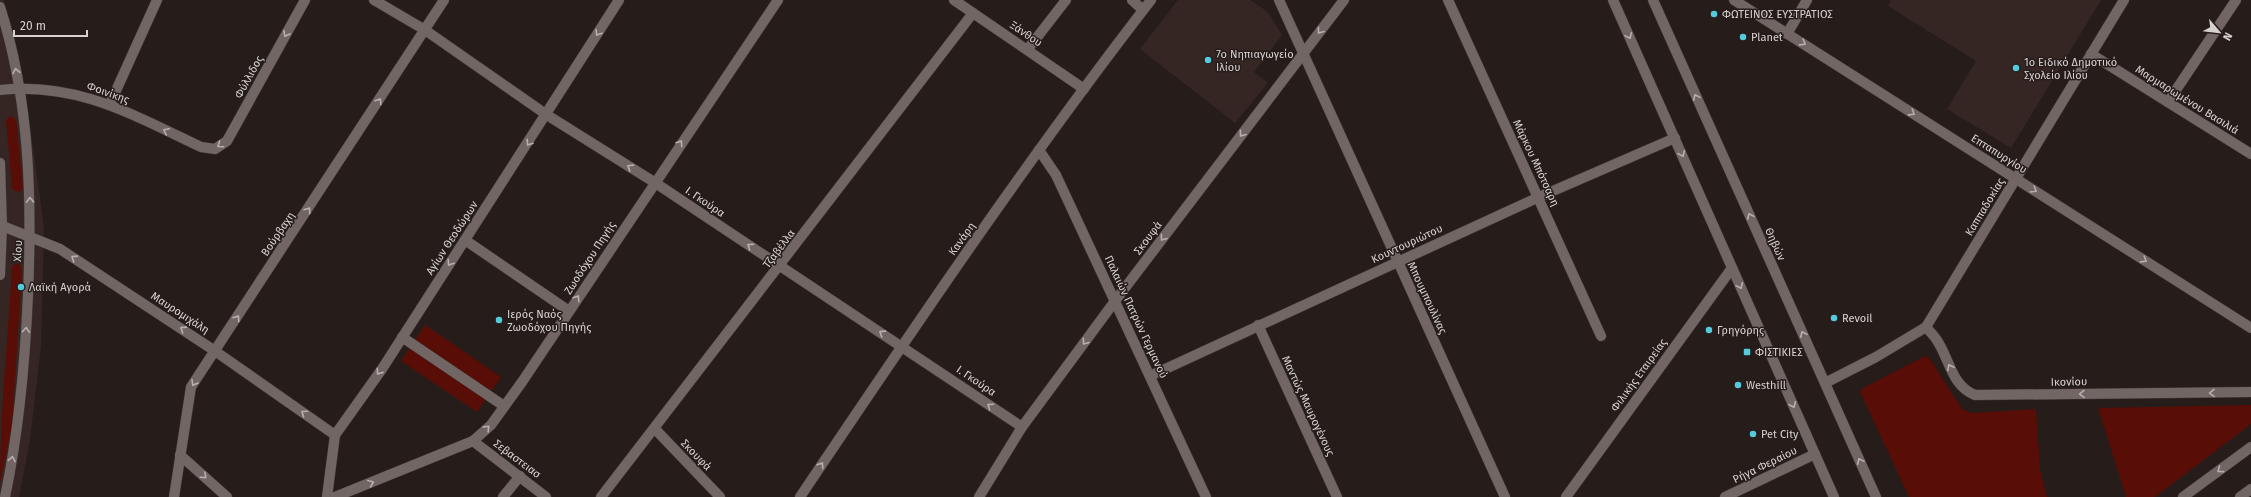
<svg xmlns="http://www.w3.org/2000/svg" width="2251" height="497" font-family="'Fira Sans',sans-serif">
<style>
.built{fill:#352624}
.green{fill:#580d06}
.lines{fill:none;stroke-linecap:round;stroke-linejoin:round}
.street-casing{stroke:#3e3736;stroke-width:11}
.secondary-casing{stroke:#3e3736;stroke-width:11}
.street{stroke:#716664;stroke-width:10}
.secondary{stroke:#716664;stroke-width:10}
.oneway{stroke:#b8b0af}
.poi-dot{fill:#54cade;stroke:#261d1b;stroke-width:1.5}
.labels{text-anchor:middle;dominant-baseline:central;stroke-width:3;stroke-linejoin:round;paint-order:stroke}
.poi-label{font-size:11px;fill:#d6d0cf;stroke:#261d1b;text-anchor:start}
.street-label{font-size:11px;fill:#d6d0cf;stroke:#261d1b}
</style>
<rect width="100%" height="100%" fill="#261d1b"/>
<!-- built -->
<g class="built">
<polygon points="0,0 4,0 25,88 44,228 41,346 30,439 19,497 0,497"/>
<polygon points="1178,0 1250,0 1268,12 1282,35 1254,72 1268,83 1235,123 1140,49"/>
<polygon points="1891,0 2101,0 2011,148 1947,109 1976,61 1888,6"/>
</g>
<!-- green -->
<g class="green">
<polygon points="10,116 16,119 23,188 20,192 15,191 12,188 6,120"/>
<path d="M 18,263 L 22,268 L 12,425 L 0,483 C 0,411 8,340 12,268 L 13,265 Z"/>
<polygon points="425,325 501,377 477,412 401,361"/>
<polygon points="1925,356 1930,359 1962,409 1972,413 2036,409 2040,470 2047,497 1909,497 1860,392 1863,388"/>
<polygon points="2251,405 2251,424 2155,497 2126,497 2098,408"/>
</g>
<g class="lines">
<defs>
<g id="street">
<polyline points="374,0 425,30 547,115 654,182 1022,427"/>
<polyline points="954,0 1084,89"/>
<polyline points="1132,0 1143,10"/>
<polyline points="1279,0 1505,497"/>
<polyline points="1448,0 1601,336"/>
<polyline points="1734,0 2251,328"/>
<polyline points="1787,34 1807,0"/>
<polyline points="1028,49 1066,0"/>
<polyline points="2091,54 2251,154"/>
<path d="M 0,90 C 78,82 133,115 201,147 L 215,149 L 227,141 L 305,0"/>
<polyline points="2168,102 2236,0"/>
<polyline points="110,104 157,0"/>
<polyline points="1039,150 1056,175 1206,497"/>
<polyline points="0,225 60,249 215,351 335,435"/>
<polyline points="465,240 569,311"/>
<polyline points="1258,325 1337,497"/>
<path d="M 1926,327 C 1930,332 1935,336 1938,342 C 1950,361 1952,386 1975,395 L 2251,392"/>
<polyline points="402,337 504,406"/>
<polyline points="1150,376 1539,197 1675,138"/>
<polyline points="655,429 720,497"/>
<polyline points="473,441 546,497"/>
<polyline points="180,455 227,497"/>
<polyline points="174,497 191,387 444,0"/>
<polyline points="327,497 335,435 382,369 619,0"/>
<polyline points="335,497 473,441 491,425 522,382 778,0"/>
<polyline points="503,497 520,476"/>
<polyline points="601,497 973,13"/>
<path d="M 800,497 C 913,329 1027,160 1151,0"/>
<polyline points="979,497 1022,427 1115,301 1344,0"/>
<polyline points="1566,497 1732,268"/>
<polyline points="1725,497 1815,454"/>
</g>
<g id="secondary">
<polyline points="1613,0 1834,497"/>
<polyline points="1653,0 1876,497"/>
<path d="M 0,7 C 30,101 32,198 28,295 C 25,363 19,431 5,497"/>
<polyline points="0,163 2,226 0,275"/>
<polyline points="1825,383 1876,357 1926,327 2124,0"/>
<polyline points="2183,497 2251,447"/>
<polyline points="2240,497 2251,489"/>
</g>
</defs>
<!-- street casing -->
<use href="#street" class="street-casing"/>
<!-- secondary casing -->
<use href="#secondary" class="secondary-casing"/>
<!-- street -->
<use href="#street" class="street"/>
<!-- secondary -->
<use href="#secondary" class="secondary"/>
</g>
<!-- one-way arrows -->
<defs><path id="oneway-chevron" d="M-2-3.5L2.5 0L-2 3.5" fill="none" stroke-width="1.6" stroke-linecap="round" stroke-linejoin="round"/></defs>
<g class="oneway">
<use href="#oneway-chevron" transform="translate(1320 31) rotate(127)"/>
<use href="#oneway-chevron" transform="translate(598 33) rotate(122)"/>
<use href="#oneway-chevron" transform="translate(286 34) rotate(119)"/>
<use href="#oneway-chevron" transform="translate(1629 36) rotate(66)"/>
<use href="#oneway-chevron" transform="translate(1803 43) rotate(32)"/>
<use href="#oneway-chevron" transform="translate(16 71) rotate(-100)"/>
<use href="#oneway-chevron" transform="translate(1696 97) rotate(-114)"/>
<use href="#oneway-chevron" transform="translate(379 101) rotate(-57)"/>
<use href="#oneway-chevron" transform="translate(1912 113) rotate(32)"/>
<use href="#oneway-chevron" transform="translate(166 131) rotate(-154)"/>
<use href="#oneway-chevron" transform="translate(1242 134) rotate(127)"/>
<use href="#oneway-chevron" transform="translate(529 143) rotate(123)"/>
<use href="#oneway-chevron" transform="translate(680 143) rotate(-56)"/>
<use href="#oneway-chevron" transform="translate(220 145) rotate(145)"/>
<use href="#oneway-chevron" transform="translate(1682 154) rotate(66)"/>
<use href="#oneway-chevron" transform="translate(630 167) rotate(-148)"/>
<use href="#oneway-chevron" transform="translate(2034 190) rotate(32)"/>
<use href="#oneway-chevron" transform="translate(30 200) rotate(-92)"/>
<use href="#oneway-chevron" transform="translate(308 210) rotate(-56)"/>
<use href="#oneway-chevron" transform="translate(1750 216) rotate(-114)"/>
<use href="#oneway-chevron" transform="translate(1163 238) rotate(127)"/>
<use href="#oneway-chevron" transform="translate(750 246) rotate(-146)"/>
<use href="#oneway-chevron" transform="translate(74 258) rotate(-147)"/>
<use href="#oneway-chevron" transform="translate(2144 260) rotate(32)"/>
<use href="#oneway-chevron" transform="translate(450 263) rotate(123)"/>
<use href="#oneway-chevron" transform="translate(1740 286) rotate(66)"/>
<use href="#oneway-chevron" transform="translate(577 298) rotate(-57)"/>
<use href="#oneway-chevron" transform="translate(237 318) rotate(-56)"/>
<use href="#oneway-chevron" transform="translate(183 329) rotate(-147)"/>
<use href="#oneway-chevron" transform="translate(26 330) rotate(-86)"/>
<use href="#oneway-chevron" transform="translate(882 333) rotate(-147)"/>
<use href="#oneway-chevron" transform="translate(1803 334) rotate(-114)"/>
<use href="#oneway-chevron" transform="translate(1085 342) rotate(126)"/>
<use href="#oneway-chevron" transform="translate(1950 367) rotate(-116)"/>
<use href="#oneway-chevron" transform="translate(379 372) rotate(125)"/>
<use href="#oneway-chevron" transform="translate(194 383) rotate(120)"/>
<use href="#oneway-chevron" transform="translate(2212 393) rotate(179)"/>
<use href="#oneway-chevron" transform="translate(2082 394) rotate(179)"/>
<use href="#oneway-chevron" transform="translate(1793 405) rotate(66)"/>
<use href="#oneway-chevron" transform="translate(990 406) rotate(-146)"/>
<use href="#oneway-chevron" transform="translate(304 413) rotate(-145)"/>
<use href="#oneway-chevron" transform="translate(487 428) rotate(-46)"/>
<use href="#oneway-chevron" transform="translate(12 459) rotate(-80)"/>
<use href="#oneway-chevron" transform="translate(1860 461) rotate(-114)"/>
<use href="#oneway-chevron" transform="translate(821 465) rotate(-56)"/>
<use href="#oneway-chevron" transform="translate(2220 470) rotate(144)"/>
<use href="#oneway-chevron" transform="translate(204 476) rotate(42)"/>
<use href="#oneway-chevron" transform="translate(371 483) rotate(-22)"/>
</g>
<!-- markers -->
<g class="poi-dot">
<circle cx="1714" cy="14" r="4"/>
<circle cx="1743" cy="37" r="4"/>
<circle cx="1208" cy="60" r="4"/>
<circle cx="2016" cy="68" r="4"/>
<circle cx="21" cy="287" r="4"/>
<circle cx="1834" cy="318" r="4"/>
<circle cx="499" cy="320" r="4"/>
<circle cx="1709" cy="330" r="4"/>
<rect x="1743" y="348" width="8" height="8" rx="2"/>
<circle cx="1738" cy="385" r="4"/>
<circle cx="1753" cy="434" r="4"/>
</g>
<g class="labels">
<!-- poi labels -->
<g class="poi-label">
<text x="1722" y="14">ΦΩΤΕΙΝΟΣ ΕΥΣΤΡΑΤΙΟΣ</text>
<text x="1751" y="37">Planet</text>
<text x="1216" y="54">7ο Νηπιαγωγείο<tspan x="1216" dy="13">Ιλίου</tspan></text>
<text x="2024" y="62">1ο Ειδικό Δημοτικό<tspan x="2024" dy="13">Σχολείο Ιλίου</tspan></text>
<text x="29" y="287">Λαϊκή Αγορά</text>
<text x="507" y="314">Ιερός Ναός<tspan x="507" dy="13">Ζωοδόχου Πηγής</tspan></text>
<text x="1842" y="318">Revoil</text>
<text x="1717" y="330">Γρηγόρης</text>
<text x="1755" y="352">ΦΙΣΤΙΚΙΕΣ</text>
<text x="1746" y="385">Westhill</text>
<text x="1761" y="434">Pet City</text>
</g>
<!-- street labels -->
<g class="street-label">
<text transform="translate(1026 34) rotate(34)">Ξάνθου</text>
<text transform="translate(249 77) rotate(-61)">Φύλλιδος</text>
<text transform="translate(108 93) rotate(20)">Φοινίκης</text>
<text transform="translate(2187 100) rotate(32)">Μαρμαρωμένου Βασιλιά</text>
<text transform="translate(1999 154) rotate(32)">Επταπυργίου</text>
<text transform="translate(1536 163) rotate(65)">Μάρκου Μπότσαρη</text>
<text transform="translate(705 202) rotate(34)">Ι. Γκούρα</text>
<text transform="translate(1985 207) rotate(-59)">Καππαδοκίας</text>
<text transform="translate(278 234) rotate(-56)">Βούρβαχη</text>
<text transform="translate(452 238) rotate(-57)">Αγίων Θεοδώρων</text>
<text transform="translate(1148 238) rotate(-53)">Σκουφά</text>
<text transform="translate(962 239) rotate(-55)">Κανάρη</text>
<text transform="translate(1407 244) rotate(-25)">Κουντουριώτου</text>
<text transform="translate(1775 244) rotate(66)">Θηβών</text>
<text transform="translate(779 249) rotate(-53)">Τζαβέλλα</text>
<text transform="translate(18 251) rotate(-87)">Χίου</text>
<text transform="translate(590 258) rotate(-57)">Ζωοδόχου Πηγής</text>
<text transform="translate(1427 298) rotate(65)">Μπουμπουλίνας</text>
<text transform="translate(180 313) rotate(33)">Μαυρομιχάλη</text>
<text transform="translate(1136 317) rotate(65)">Παλαιών Πατρών Γερμανού</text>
<text transform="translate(1639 375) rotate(-54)">Φιλικής Εταιρείας</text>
<text transform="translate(976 381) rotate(34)">Ι. Γκούρα</text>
<text transform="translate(2069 382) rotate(-1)">Ικονίου</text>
<text transform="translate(1308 406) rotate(65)">Μαντώς Μαυρογένους</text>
<text transform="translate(696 455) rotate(46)">Σκουφά</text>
<text transform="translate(517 459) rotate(37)">Σεβαστειασ</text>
<text transform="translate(1765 465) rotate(-26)">Ρήγα Φεραίου</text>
</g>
</g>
<!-- north arrow -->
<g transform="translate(2219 32) rotate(118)" stroke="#261d1b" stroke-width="3" paint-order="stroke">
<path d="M0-3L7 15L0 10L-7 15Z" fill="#d6d0cf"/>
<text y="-6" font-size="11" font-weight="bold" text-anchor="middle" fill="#d6d0cf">N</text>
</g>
<!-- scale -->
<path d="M14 30v6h73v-6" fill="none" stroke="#d6d0cf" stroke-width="2"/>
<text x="20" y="30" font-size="12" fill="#d6d0cf" stroke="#261d1b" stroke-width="3" paint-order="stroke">20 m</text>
</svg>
